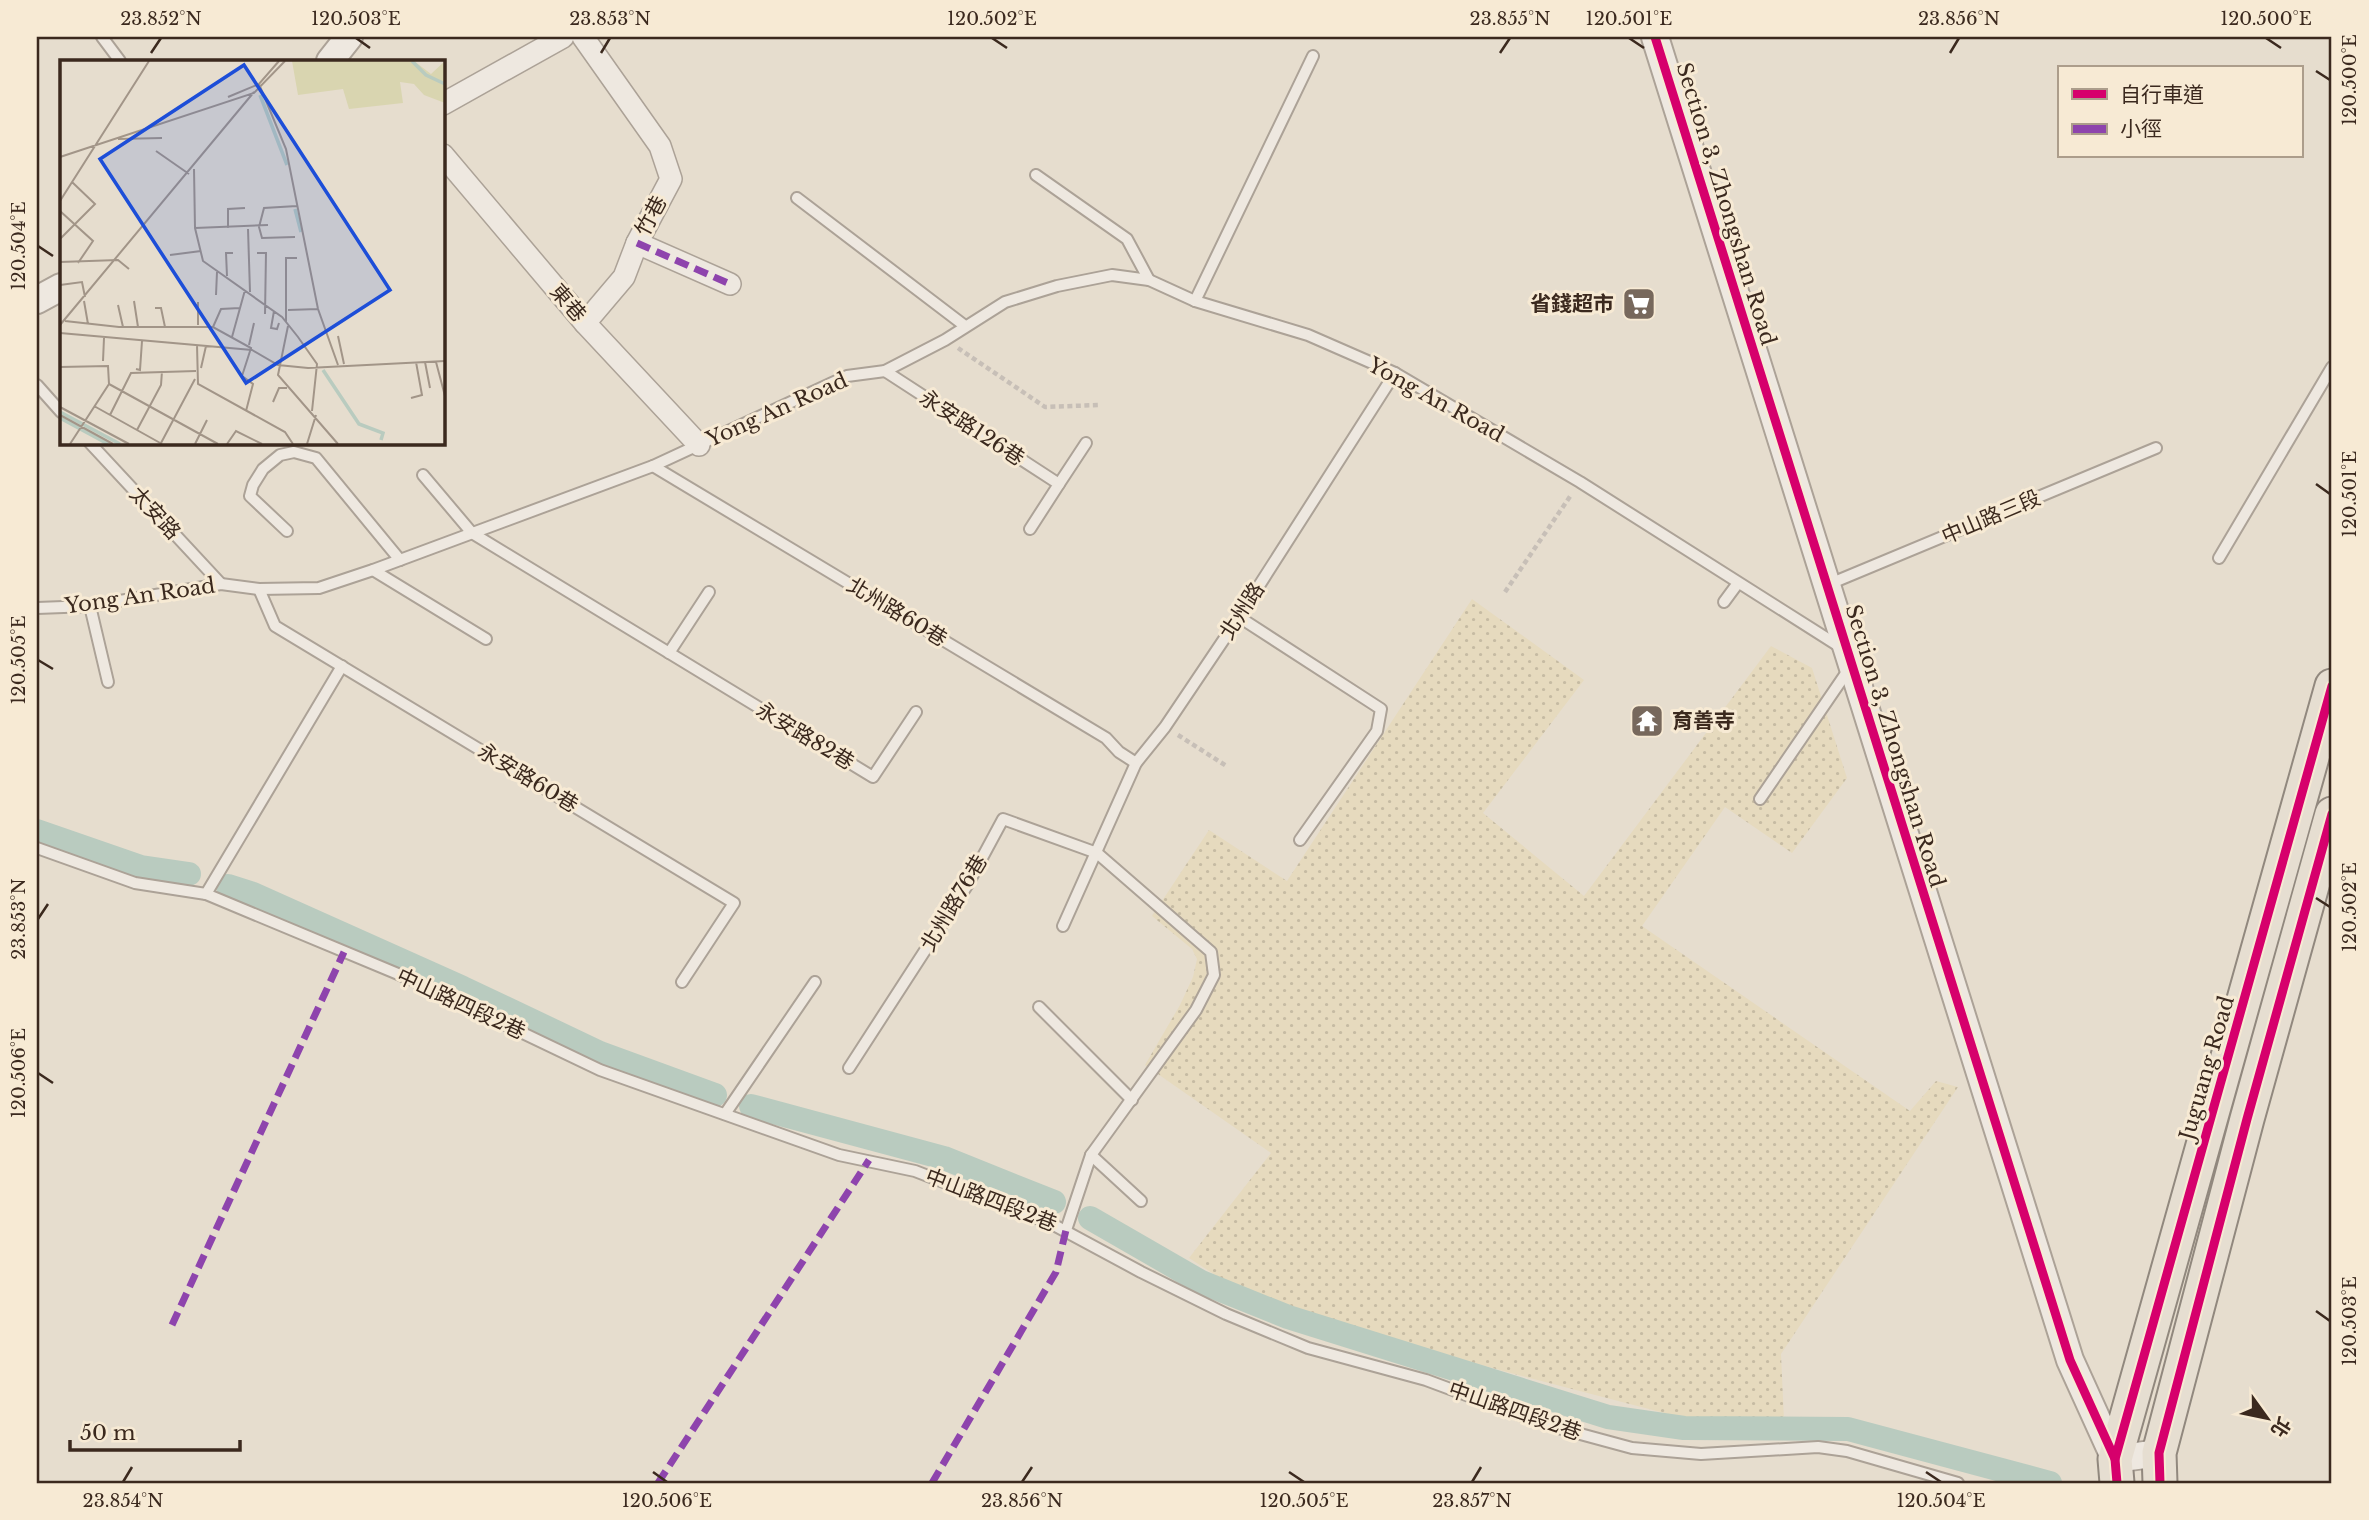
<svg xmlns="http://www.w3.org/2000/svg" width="2369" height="1520" font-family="'Libre Baskerville','Noto Sans TC',serif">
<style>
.farmland{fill:url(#farmland-dots)}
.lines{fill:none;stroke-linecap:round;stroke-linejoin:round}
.canal{stroke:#b9cbbf;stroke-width:24}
.service-casing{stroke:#aca297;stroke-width:14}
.minor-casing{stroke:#aca297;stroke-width:24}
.tertiary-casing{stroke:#aca297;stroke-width:30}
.primary-casing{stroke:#91887e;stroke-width:37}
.path{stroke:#c7bfb7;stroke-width:4.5;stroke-dasharray:5 3.5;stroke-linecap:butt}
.service{stroke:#eee8e0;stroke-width:10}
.minor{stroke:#eee8e0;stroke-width:21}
.tertiary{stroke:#eee8e0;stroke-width:26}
.primary{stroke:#e6ded1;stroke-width:33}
.quiet{stroke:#8e44ad;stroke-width:7;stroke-dasharray:14 7;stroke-linecap:butt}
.cycleway-casing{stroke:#f7ead4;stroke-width:13}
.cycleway{stroke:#d6006c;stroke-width:9}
.ticks{fill:none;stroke:#3b291e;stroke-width:2.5}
.labels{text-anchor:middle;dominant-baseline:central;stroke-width:6;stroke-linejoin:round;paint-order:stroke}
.street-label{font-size:21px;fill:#3b291e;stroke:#f7ead4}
.poi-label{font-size:21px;font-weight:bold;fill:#3b291e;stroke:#f7ead4;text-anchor:end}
.inset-river{fill:none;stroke:#b9cbbf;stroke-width:3.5}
.inset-road{fill:none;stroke:#a29588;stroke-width:2}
.view{fill:#1d4ed8;fill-opacity:0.15;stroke:#1d4ed8;stroke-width:3.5}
.inset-edge{fill:none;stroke:#3b291e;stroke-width:3.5}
.neatline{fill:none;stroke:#3b291e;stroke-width:2.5}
.ticks-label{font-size:18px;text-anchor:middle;fill:#3b291e}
</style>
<defs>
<pattern id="farmland-dots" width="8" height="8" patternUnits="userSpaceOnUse" patternTransform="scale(1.75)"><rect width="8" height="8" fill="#e6dabe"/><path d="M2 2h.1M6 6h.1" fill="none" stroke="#c6bba3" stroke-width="1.8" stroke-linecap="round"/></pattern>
</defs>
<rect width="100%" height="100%" fill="#e6ddce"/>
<!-- farmland -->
<polygon class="farmland" points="1472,599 1584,680 1483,813 1584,896 1771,646 1812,668 1847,778 1792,853 1725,807 1642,926 1910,1111 1936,1081 1958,1087 1781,1354 1784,1421 1695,1421 1507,1372 1333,1324 1223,1280 1189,1258 1271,1153 1145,1065 1180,1005 1193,977 1197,959 1192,949 1152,916 1209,830 1287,881"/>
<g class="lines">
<!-- canal -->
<g class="canal">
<polyline points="37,831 141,867 189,874"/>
<polyline points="228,886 253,894 463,988 600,1053 715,1095"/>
<polyline points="751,1106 944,1158 1054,1202"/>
<polyline points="1090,1218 1201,1282 1288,1317 1608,1417 1684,1428 1848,1429 2050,1483"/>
</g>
<defs>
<g id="service">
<polyline points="102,37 120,61"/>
<polyline points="1036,175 1127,239 1149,280"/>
<polyline points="797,198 965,326"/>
<polyline points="1195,301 1313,56"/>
<polyline points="885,371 1059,484 1030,529"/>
<polyline points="37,385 61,412"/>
<polyline points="90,443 221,584"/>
<polyline points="653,466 1106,738 1119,752 1136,763"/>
<polyline points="423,475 472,533 873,777 916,712"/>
<polyline points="1059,484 1086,443"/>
<polyline points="287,531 250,496 253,485 263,469 280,455 294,452 316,458 400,560"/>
<polyline points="2219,558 2332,367"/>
<polyline points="373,570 486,639"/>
<polyline points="1827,585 2156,448"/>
<polyline points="259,589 275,626 734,903 682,982"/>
<polyline points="1724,602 1738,583"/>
<polyline points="90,606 108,682"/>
<polyline points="37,608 90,606 221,584 259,589 319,588 373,570 653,466 847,376 885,371 945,340 1005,302 1057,286 1112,275 1149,280 1195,301 1308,335 1395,373 1580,482 1842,648"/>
<polyline points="1239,617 1381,709 1377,731 1300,840"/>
<polyline points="669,653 709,592"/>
<polyline points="1760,799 1849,669"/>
<polyline points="37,848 135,883 206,894 410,979 600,1070 839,1155 915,1171 1052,1224 1141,1272 1226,1314 1308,1348 1426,1380 1547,1425 1632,1448 1701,1454 1818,1447 1847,1451 1958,1483"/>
<polyline points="206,894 342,666"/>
<polyline points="1063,926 1136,763 1165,727 1239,617 1395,373"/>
<polyline points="1039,1007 1132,1100"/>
<polyline points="849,1068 968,884 1003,819 1097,853 1211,952 1214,975 1196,1010 1091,1155 1066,1230"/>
<polyline points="725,1114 815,982"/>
<polyline points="1091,1155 1141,1201"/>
</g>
<g id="minor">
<polyline points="583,37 660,146 671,179 637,243 624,277 585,323"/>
<polyline points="443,104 563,37"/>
<polyline points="443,155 585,323 699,445"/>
<polyline points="637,243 730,284"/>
</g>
<g id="tertiary">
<polyline points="1655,37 2070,1360 2115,1459 2159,1453"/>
<polyline points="330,61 349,37"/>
<polyline points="37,300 61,287"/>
</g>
<g id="primary">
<polyline points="2117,1483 2115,1459 2332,686"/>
<polyline points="2160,1483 2159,1453 2247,1119 2332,814"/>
</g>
</defs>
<!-- service casing -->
<use href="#service" class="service-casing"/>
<!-- minor casing -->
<use href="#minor" class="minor-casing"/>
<!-- tertiary casing -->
<use href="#tertiary" class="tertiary-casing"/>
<!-- primary casing -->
<use href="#primary" class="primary-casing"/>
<!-- path -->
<g class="path">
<polyline points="958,348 1045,407 1099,405"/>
<polyline points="1505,592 1571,495"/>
<polyline points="1178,735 1228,767"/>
</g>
<!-- service -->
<use href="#service" class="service"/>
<!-- minor -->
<use href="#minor" class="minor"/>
<!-- tertiary -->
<use href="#tertiary" class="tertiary"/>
<!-- primary -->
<use href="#primary" class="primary"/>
<!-- quiet -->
<g class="quiet">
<polyline points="637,243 730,284"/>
<polyline points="172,1325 344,952"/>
<polyline points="658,1483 869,1160"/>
<polyline points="932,1483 1056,1272 1066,1230"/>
<polyline points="1953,1483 1953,1481"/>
</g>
<defs>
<g id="cycleway">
<polyline points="1655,37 2070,1360 2115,1459 2117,1483"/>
<polyline points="2115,1459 2332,686"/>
<polyline points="2160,1483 2159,1453 2247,1119 2332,814"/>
</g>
</defs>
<!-- cycleway casing -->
<use href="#cycleway" class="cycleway-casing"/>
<!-- cycleway -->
<use href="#cycleway" class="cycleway"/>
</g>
<!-- ticks -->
<path class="ticks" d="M 356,38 L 370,48M 992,38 L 1007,48M 1629,38 L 1644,48M 2266,38 L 2281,48M 151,53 L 161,38M 601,53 L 610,38M 1500,53 L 1510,38M 1950,53 L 1959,38M 2316,71 L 2330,80M 38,246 L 53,256M 2316,484 L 2330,494M 38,660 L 53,669M 2316,898 L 2330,907M 38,919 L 48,904M 38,1073 L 53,1083M 2316,1311 L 2330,1321M 653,1472 L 667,1482M 1289,1472 L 1304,1482M 1926,1472 L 1941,1482M 123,1482 L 132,1467M 1022,1482 L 1032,1467M 1472,1482 L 1481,1467"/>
<!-- icons -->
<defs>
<symbol id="supermarket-square" viewBox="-11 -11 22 22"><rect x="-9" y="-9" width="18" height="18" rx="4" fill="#77685c" stroke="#f7ead4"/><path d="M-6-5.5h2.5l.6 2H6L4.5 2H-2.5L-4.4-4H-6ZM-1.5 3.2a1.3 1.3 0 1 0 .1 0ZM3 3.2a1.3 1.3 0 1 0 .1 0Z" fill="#fff"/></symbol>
<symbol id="temple-square" viewBox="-11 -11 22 22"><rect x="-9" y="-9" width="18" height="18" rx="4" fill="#77685c" stroke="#f7ead4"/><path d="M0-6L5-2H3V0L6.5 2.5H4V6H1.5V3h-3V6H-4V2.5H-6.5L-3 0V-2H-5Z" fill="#fff"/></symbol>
</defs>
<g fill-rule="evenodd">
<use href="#supermarket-square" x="1620" y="285" width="38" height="38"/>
<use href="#temple-square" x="1628" y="702" width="38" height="38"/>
</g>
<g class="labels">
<!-- street labels -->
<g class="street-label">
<text transform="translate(1726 204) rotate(73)">Section 3, Zhongshan Road</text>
<text transform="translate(651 216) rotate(-62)">竹巷</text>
<text transform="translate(568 303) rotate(49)">東巷</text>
<text transform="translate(1436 400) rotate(29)">Yong An Road</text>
<text transform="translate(777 410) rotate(-24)">Yong An Road</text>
<text transform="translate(972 428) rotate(33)">永安路126巷</text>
<text transform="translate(155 513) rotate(47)">太安路</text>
<text transform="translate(1991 517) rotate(-23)">中山路三段</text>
<text transform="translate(140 596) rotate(-8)">Yong An Road</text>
<text transform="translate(1242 611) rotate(-57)">北州路</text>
<text transform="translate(897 612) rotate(31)">北州路60巷</text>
<text transform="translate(805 736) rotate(31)">永安路82巷</text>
<text transform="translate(1895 746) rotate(73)">Section 3, Zhongshan Road</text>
<text transform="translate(528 778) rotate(31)">永安路60巷</text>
<text transform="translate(954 903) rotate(-59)">北州路76巷</text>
<text transform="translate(461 1004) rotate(25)">中山路四段2巷</text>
<text transform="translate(2207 1068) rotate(-74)">Juguang Road</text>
<text transform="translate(991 1200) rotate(21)">中山路四段2巷</text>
<text transform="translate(1515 1411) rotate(19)">中山路四段2巷</text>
</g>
<!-- poi labels -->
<g class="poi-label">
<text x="1614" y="304">省錢超市</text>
<text x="1672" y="721" text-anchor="start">育善寺</text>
</g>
</g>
<!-- overview -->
<g transform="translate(60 60)">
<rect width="385" height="385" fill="#e6ddce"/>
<path d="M 232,1 L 354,1 L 371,14 L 385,1 L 385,43 L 364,35 L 354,24 L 340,22 L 343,43 L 289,49 L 283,29 L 238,35 Z" fill="#d9d5b0"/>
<path class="inset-river" d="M 352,1 L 366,15 L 385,24M 200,35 L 227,105M 235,149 L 241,172M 263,310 L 299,364 L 323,373 L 321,380M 0,352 L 60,384M 0,358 L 48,384"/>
<path class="inset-road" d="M 199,24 L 226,89 L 258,249 L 278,305M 168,37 L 199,24 L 219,1M 58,79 L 102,78M 96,91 L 129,114M 0,97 L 194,33 L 225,1M 134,109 L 135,168 L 143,201 L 222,257 L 238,277 L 257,304 L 252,351M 0,141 L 89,1M 0,151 L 33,181 L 18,203M 135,168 L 208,165M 168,168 L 168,149 L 185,148M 188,169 L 190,232M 235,177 L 202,178 L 199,167 L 204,148 L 237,146M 0,179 L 35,144 L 12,122M 197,193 L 206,193 L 205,254M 110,195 L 141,191M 0,202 L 58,200 L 69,209M 167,216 L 166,193 L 173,193M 0,225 L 22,222 L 25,237M 156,235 L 157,212M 24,241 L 28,264M 74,241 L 78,267M 58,245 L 63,267M 95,248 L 101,248 L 105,267M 228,250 L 258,249M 214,251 L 211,268 L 217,269 L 219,263M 5,261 L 59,267 L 153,267 L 191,288 L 182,316 L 193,324 L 186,351M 226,262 L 226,198 L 237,198M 0,265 L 194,32M 138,265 L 138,242M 228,266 L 218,315 L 278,384M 153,267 L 161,249 L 180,248M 0,273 L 192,290 L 218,305 L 248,308 L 385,301M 278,276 L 284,304M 172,277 L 185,230M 137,285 L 138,324 L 225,372 L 233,384M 189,285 L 194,263M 43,301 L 44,278M 365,302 L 370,328M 376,302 L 385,336M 0,307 L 48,306 L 49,324 L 10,384M 141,308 L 146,286M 76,309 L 80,310 L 82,281M 49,324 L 158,384M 351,338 L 362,335 L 356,302M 213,342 L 219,328 L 227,328M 34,346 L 102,384M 0,347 L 69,384M 0,355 L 53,384M 50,355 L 71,313 L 136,311M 77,370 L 101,325 L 102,311M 101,383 L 135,319M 135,384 L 147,360M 167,384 L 176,371 L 202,384M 247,384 L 256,355"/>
<path class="view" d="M 184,5 L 330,230 L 186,323 L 40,99 Z"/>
<rect width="385" height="385" class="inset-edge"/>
</g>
<!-- border -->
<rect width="2369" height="1520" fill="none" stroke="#f7ead4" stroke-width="77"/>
<!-- legend -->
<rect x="2058" y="66" width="245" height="91" fill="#f7ead4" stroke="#ac9d8b" stroke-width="2"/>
<rect x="2072" y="89" width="35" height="10" fill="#d6006c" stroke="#ac9d8b" stroke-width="2"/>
<text x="2120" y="102" font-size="21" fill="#3b291e">自行車道</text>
<rect x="2072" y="124" width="35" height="10" fill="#8e44ad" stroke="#ac9d8b" stroke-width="2"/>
<text x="2120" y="136" font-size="21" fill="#3b291e">小徑</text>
<!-- north arrow -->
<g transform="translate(2267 1418) rotate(123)" stroke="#f7ead4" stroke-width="5" paint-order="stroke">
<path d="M0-5L12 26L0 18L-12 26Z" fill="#3b291e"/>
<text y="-10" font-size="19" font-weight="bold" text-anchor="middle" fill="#3b291e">北</text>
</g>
<!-- scale -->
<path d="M70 1440v10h170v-10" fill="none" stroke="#3b291e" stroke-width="3.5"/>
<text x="80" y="1440" font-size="21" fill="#3b291e" stroke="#f7ead4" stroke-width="5" paint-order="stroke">50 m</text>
<rect x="38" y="38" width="2292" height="1444" class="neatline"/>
<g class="ticks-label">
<text x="161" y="25">23.852°N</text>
<text x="356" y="25">120.503°E</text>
<text x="610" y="25">23.853°N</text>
<text x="992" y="25">120.502°E</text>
<text x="1510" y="25">23.855°N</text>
<text x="1629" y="25">120.501°E</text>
<text x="1959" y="25">23.856°N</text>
<text x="2266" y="25">120.500°E</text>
<text transform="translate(2350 80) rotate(-90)" y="6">120.500°E</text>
<text transform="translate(19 246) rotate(-90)" y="6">120.504°E</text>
<text transform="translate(2350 494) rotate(-90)" y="6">120.501°E</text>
<text transform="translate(19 660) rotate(-90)" y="6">120.505°E</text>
<text transform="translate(2350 907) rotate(-90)" y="6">120.502°E</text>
<text transform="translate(19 919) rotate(-90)" y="6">23.853°N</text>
<text transform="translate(19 1073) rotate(-90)" y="6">120.506°E</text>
<text transform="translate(2350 1321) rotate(-90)" y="6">120.503°E</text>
<text x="123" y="1507">23.854°N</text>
<text x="667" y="1507">120.506°E</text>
<text x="1022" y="1507">23.856°N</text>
<text x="1304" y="1507">120.505°E</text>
<text x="1472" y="1507">23.857°N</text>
<text x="1941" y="1507">120.504°E</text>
</g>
</svg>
